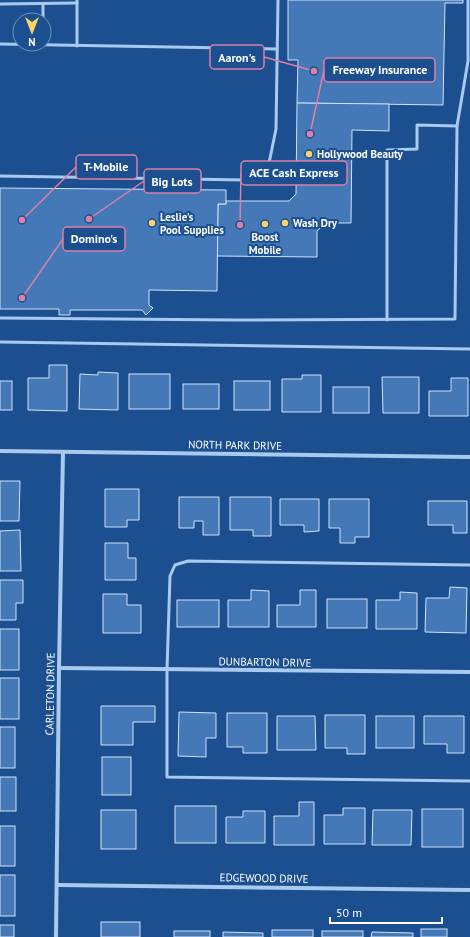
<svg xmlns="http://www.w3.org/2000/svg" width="470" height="937" font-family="'PT Sans',sans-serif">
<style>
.building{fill:#4478b7;stroke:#cfe3fa}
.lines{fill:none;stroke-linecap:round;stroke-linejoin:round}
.service{stroke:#a9c9ee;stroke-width:3}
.minor{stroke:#a9c9ee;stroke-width:4}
.poi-dot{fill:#ffd166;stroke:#1b4f8f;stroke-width:1.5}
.labels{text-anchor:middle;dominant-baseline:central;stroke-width:4;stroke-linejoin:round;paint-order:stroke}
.poi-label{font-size:11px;font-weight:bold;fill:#fff;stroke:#1b4f8f;text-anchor:start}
.street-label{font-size:11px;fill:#fff;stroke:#1b4f8f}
.leader{fill:none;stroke:#dd80a5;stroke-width:1.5}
.callout-dot{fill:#dd80a5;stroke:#1b4f8f;stroke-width:1.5}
.callout{fill:#1b4f8f;stroke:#dd80a5;stroke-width:1.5}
.callout-label{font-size:12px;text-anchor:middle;font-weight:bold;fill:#fff}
</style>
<rect width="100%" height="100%" fill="#1b4f8f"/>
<!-- building -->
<g class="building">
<polygon points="288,0 463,0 463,3 445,3 443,105 297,103 298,60 288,60"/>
<polygon points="297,103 389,104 389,131 352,130 351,223 326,223 317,231 317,257 217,256 218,204 226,204 226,201 289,201 296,194"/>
<polygon points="0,188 226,190 226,204 218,204 217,291 149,290 149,305 153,308 146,315 142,310 70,310 70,315 59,315 59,309 0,309"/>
<polygon points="49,365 67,365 67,411 28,410 28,378 49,378"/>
<polygon points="98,372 118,373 118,410 79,409 80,374 98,375"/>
<rect x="129" y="374" width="41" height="35"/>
<polygon points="302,375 321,375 321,412 282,412 282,379 302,379"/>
<polygon points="382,377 419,377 419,413 383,413"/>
<polygon points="451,378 468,378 468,416 429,416 429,391 451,391"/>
<rect x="0" y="381" width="12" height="29"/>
<rect x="234" y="381" width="36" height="29"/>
<rect x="183" y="384" width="36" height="25"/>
<rect x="333" y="387" width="36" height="26"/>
<polygon points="0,481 20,481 19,521 0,521"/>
<polygon points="105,489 139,489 139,520 127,520 127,527 105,527"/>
<polygon points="179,497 219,497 219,535 203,535 203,521 194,521 194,528 179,528"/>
<polygon points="230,497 271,497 271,536 253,536 253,530 230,530"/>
<polygon points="280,499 319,499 319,531 304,532 304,525 280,525"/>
<polygon points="329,499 369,499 369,537 355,537 355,543 340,543 340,528 329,528"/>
<polygon points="428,501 467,501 467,533 453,533 453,525 428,525"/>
<polygon points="20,530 21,571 0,571 0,531"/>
<polygon points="105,543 128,543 128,558 136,558 136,580 105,580"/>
<polygon points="0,580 23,580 23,603 16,603 16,620 0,620"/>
<polygon points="450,587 467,588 466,633 425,632 426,598 449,598"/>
<polygon points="251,590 269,591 269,627 228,627 228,600 251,600"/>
<polygon points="300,590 316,590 316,627 277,627 277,605 300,605"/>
<polygon points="400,592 417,593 417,629 376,629 376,600 400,600"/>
<polygon points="103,594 127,594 127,605 141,605 141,633 103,633"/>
<rect x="327" y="599" width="40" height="29"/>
<rect x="177" y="600" width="42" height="27"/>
<rect x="0" y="629" width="19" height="41"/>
<rect x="0" y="678" width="19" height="41"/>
<polygon points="101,706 155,706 155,722 133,722 133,745 101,745"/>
<polygon points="179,712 216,713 216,738 206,738 206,757 178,756"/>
<polygon points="227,713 267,713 267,753 243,753 243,747 227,747"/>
<polygon points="325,715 365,715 365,754 347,754 347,748 325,748"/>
<polygon points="277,716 315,716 316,750 277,750"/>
<rect x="376" y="716" width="38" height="32"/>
<polygon points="424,716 464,716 464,753 447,753 447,744 424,744"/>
<rect x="0" y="727" width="15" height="41"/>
<rect x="102" y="757" width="29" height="38"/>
<rect x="0" y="777" width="16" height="34"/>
<polygon points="299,802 314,802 314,845 274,845 274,816 299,816"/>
<rect x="175" y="806" width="41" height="37"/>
<polygon points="343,808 365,808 365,844 324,844 324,815 343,815"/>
<rect x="422" y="809" width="41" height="38"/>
<rect x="101" y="810" width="35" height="39"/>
<polygon points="373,810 412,810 411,845 372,845"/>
<polygon points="243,811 265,811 265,843 226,843 226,817 243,817"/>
<rect x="0" y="826" width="15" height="40"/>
<rect x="0" y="875" width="15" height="41"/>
<rect x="101" y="922" width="39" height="15"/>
<rect x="0" y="925" width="14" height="12"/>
<rect x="421" y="929" width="26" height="8"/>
<rect x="272" y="930" width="41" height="7"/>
<rect x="174" y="931" width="36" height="6"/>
<rect x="322" y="931" width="41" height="6"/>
<polygon points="223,932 263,933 263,937 223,937"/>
<polygon points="372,932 413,933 413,937 371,937"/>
</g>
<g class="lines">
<!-- service -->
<g class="service">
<polyline points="0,4 77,3"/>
<polyline points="43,4 43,20"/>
<polyline points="0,44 277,49"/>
<polyline points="77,46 77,0"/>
<polyline points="0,176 245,180 268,168 276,129 278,0"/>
<polyline points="0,318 234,320 455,319 457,126 468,61 468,0"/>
<polyline points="387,320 387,150 417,149 417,125 457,126"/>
<polyline points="0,342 470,349"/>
<polyline points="470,565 188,561 175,565 170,576 167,670 167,777 470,781"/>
</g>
<!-- minor -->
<g class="minor">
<polyline points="0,451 470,457"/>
<polyline points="59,668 470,672"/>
<polyline points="58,885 470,890"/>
<polyline points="56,937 59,668 63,452"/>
</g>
</g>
<!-- markers -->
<g class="poi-dot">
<circle cx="309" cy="154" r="4"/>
<circle cx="152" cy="223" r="4"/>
<circle cx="285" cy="223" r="4"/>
<circle cx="265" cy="224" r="4"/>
</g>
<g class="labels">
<!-- poi labels -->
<g class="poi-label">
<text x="317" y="154">Hollywood Beauty</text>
<text x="160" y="217">Leslie's<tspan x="160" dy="13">Pool Supplies</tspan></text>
<text x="293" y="223">Wash Dry</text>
<text x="265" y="237" text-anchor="middle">Boost<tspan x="265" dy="13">Mobile</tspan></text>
</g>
<!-- street labels -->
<g class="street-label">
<text transform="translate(235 445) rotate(1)">NORTH PARK DRIVE</text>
<text transform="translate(265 662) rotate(1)">DUNBARTON DRIVE</text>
<text transform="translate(50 694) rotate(-89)">CARLETON DRIVE</text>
<text transform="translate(264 878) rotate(1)">EDGEWOOD DRIVE</text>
</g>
</g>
<!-- callouts -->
<path class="leader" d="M314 71L264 57M310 134L324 70M22 220L76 167M240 225L241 173M89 219L144 181M22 298L63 239"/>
<g class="callout-dot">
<circle cx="314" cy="71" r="4"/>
<circle cx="310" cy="134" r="4"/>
<circle cx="22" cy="220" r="4"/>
<circle cx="240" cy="225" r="4"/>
<circle cx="89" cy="219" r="4"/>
<circle cx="22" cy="298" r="4"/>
</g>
<g class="callout">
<rect x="210" y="45" width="54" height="24" rx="4"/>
<rect x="324" y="58" width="111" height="24" rx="4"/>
<rect x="76" y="155" width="61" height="24" rx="4"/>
<rect x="241" y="161" width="106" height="24" rx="4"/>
<rect x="144" y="169" width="57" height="24" rx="4"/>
<rect x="63" y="227" width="62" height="24" rx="4"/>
</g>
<g class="callout-label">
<text x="237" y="62">Aaron's</text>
<text x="380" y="74">Freeway Insurance</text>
<text x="106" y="171">T-Mobile</text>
<text x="294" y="177">ACE Cash Express</text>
<text x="172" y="186">Big Lots</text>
<text x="94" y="243">Domino's</text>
</g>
<!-- north arrow -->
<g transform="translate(32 32) rotate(180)"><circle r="19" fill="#1b4f8f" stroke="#7695bc"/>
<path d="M0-3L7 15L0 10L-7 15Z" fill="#ffd166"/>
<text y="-6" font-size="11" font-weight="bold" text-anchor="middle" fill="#ffffff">N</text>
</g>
<!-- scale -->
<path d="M330 917v6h112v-6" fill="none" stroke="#ffffff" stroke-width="2"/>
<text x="336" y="917" font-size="12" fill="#ffffff" stroke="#1b4f8f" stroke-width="3" paint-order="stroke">50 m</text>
</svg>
